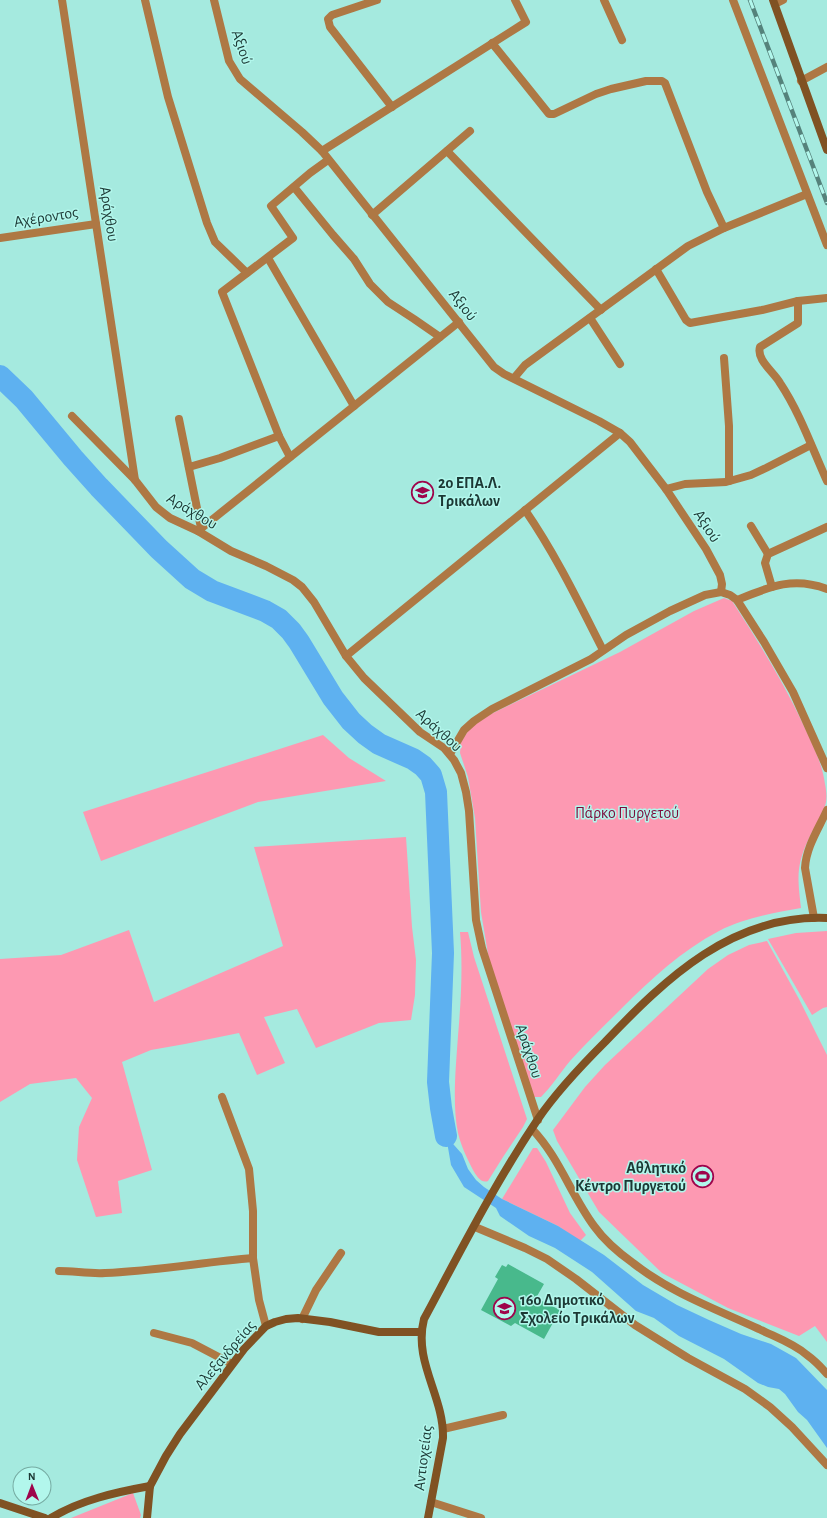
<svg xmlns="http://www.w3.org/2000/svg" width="827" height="1518" font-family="'Alegreya Sans',sans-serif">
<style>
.green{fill:#fd99b2}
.water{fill:#5eb1f0}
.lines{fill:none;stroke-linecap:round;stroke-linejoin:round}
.river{stroke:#5eb1f0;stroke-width:22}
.building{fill:#48b98c}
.street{stroke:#ae7844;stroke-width:8}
.secondary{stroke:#805223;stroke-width:8}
.rail-casing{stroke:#55827b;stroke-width:4.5}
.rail{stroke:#b2f7ec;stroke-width:3;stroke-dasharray:9;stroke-linecap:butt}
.labels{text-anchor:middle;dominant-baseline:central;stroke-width:3;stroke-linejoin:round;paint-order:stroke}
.street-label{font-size:16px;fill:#1c3834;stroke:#b2f7ec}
.poi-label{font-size:16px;font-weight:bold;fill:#1c3834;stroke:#b2f7ec;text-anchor:start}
.park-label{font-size:16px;fill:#7d0b3b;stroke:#b2f7ec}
</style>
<rect width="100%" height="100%" fill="#a5eadf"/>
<!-- green -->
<g class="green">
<path d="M 724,598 L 732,601 C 758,641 783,681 803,724 C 812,743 822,762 825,784 C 826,789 827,796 826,802 C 824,812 817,823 812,832 C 796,864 797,874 801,908 C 773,913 744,918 719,931 C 681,951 651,979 621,1009 C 604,1026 586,1043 570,1061 C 560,1073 552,1086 541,1097 L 534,1097 L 489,960 L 481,912 L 475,818 L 468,777 L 460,753 L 461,742 L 468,731 L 474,725 L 491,714 L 620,652 L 694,611 Z"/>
<polygon points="323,735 349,758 386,781 258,802 101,861 83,812"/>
<polygon points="406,837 412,927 416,960 415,995 411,1020 379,1023 316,1048 297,1009 264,1017 285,1063 257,1075 239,1033 185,1044 151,1050 122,1062 152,1170 118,1181 122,1213 96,1217 77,1160 79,1127 92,1098 76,1078 30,1084 0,1102 0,959 61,955 129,930 154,1002 283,946 254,847"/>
<polygon points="827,931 827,1007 823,1008 812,1015 768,939 796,933"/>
<path d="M 460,932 L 468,932 L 474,957 L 527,1119 L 523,1127 L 503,1157 L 488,1181 C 481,1184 476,1175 473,1170 C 467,1158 461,1146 458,1133 C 452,1104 456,1065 458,1036 C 461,1001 463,966 460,932 Z"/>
<polygon points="767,941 799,999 827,1055 827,1342 815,1326 799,1336 728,1308 662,1273 599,1212 557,1141 553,1130 585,1087 605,1065 708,969 728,955 749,945"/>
<polygon points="533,1148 537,1148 546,1162 570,1213 586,1235 580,1241 558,1226 502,1199"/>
<polygon points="133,1493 141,1515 140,1518 71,1518"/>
</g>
<!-- water -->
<polygon class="water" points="446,1136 462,1154 468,1169 476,1180 484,1187 502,1199 558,1226 604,1255 643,1285 677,1305 709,1320 741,1334 771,1344 796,1358 827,1390 827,1448 807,1420 798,1412 785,1394 779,1389 768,1387 758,1383 724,1359 679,1336 654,1318 636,1311 592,1272 555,1248 529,1236 500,1216 496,1208 464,1187 451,1165"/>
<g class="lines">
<!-- river -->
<polyline class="river" points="0,376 24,399 73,458 99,487 159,549 192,579 212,591 265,611 279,619 291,631 299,642 333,698 351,721 365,734 379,744 413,759 423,766 431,775 436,792 443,953 438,1082 441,1108 446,1136"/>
</g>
<!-- building -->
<polygon class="building" points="508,1264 544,1284 536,1298 560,1310 544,1339 515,1323 511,1326 481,1310 498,1279 495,1277 502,1265 506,1267"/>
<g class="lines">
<!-- street -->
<g class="street">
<polyline points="62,0 135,480"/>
<polyline points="145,0 168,97 207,223 215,242 247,273"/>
<polyline points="214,0 229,61 240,79 302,132 322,151 494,367 504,374 599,421 620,433 630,442 666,489 706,549 720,575 722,584 721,592"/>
<polyline points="377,0 332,15 328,19 330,27 392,107"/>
<polyline points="604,0 622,40"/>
<polyline points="733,0 827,245"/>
<polyline points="775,4 783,0"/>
<polyline points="492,43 549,114 554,114 596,94 611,89 646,81 662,81 665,83 707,192 724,228"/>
<polyline points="801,81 827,67"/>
<polyline points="322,151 526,22 515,0"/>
<polyline points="447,151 601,310"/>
<polyline points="294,187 333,235 354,259 370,284 388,302 414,319 440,337"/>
<polyline points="372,215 470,131"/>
<polyline points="0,238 96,224"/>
<polyline points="268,258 354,406"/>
<polyline points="656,269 686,320 690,323 762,310 798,301 827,298"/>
<path d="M 798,301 L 798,323 L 760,347 C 756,360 774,372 780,383 C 800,413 812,448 827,481"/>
<polyline points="590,318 620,364"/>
<polyline points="724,358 729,426 729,481"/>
<polyline points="514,378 525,365 688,246 724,228 807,194"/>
<polyline points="72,416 135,480 156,507 170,518 198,531 231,551 266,566 293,580 302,587 314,602 346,656 364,678 420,732 444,748 454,760 461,773 466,792 469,811 476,920 482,948 538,1120"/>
<polyline points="179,419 201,528"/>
<polyline points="290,457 279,436 222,292 293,238 271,206 310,173 328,160"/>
<polyline points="189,467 220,458 279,436"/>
<polyline points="666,489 685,484 726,482 751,475 766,468 811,445"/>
<path d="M 525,510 C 556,555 579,603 603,650"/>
<polyline points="751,526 768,554"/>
<polyline points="198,531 459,322"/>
<polyline points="772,587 765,563 768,554 827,527"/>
<path d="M 737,600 C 769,587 793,576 827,589"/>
<polyline points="346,656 620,433"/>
<polyline points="450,754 464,730 474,721 492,709 591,659 626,635 670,611 705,595 721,592 730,595 737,600 764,642 793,692 827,768"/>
<path d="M 814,918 L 805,868 C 806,847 819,828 827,810"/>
<polyline points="222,1097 249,1169 253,1211 253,1258 259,1300 266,1326"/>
<path d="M 532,1129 C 559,1157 571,1195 594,1226 C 604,1240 619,1253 633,1263 C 671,1293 716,1309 759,1329 C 775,1337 793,1343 807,1355 C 814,1360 821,1367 827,1374"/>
<polyline points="475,1227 525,1248 547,1259 576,1279 635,1325 688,1358 745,1389 770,1407 792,1427 827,1465"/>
<path d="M 59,1271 C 74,1271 90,1274 105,1273 C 155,1271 204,1262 253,1258"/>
<polyline points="302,1319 316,1290 341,1253"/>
<polyline points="154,1333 192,1343 232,1364"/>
<polyline points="443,1429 503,1415"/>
<polyline points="431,1502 481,1518"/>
</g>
<!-- secondary -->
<g class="secondary">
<polyline points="773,0 827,150"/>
<polyline points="0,1503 45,1518"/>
<path d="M 51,1518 C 80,1500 117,1492 150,1486"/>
<polyline points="147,1518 150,1486 166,1456 180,1434 244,1349 266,1326 275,1322 286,1319 298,1318 330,1322 379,1332 420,1332"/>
<path d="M 428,1518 L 443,1438 C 444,1396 413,1362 424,1319 C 460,1252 495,1183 538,1119 C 557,1091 581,1066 605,1042 C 666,978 733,914 827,918"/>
</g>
<defs>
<polyline id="rail" points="750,0 827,203"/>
</defs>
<!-- rail casing -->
<use href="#rail" class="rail-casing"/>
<!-- rail -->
<use href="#rail" class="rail"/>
</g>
<!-- icons -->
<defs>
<symbol id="school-ring" viewBox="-11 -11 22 22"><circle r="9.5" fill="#b2f7ec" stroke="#9e044b" stroke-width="1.5"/><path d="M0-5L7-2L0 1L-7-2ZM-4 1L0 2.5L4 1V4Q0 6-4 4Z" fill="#9e044b"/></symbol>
<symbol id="stadium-ring" viewBox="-11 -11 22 22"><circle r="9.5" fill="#b2f7ec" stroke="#9e044b" stroke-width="1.5"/><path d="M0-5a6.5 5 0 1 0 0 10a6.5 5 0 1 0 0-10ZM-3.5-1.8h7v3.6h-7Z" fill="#9e044b"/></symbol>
</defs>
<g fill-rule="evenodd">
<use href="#school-ring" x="410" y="480" width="25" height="25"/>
<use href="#stadium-ring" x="690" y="1164" width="25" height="25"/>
<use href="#school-ring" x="492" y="1296" width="25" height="25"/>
</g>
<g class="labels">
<!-- street labels -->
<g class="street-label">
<text transform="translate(242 47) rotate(71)">Αξιού</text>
<text transform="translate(109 214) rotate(81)">Αράχθου</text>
<text transform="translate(46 217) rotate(-9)">Αχέροντος</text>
<text transform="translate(463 305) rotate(52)">Αξιού</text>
<text transform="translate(192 511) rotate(31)">Αράχθου</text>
<text transform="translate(707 526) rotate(57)">Αξιού</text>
<text transform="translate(439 730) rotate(42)">Αράχθου</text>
<text transform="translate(529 1051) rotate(72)">Αράχθου</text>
<text transform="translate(225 1355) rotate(-50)">Αλεξανδρείας</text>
<text transform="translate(423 1458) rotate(-83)">Αντιοχείας</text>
</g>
<!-- poi labels -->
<g class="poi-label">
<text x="438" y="483">2ο ΕΠΑ.Λ.<tspan x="438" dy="18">Τρικάλων</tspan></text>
<text x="686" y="1168" text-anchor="end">Αθλητικό<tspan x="686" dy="18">Κέντρο Πυργετού</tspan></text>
<text x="520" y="1300">16ο Δημοτικό<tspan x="520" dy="18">Σχολείο Τρικάλων</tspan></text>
</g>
<!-- park labels -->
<g class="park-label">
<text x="627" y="813">Πάρκο Πυργετού</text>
</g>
</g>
<!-- north arrow -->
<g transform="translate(32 1486) rotate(359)"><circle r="19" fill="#b2f7ec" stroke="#76aba2"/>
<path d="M0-3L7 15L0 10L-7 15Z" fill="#9e044b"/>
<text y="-6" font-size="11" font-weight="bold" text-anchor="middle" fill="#1c3834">N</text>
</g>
</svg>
